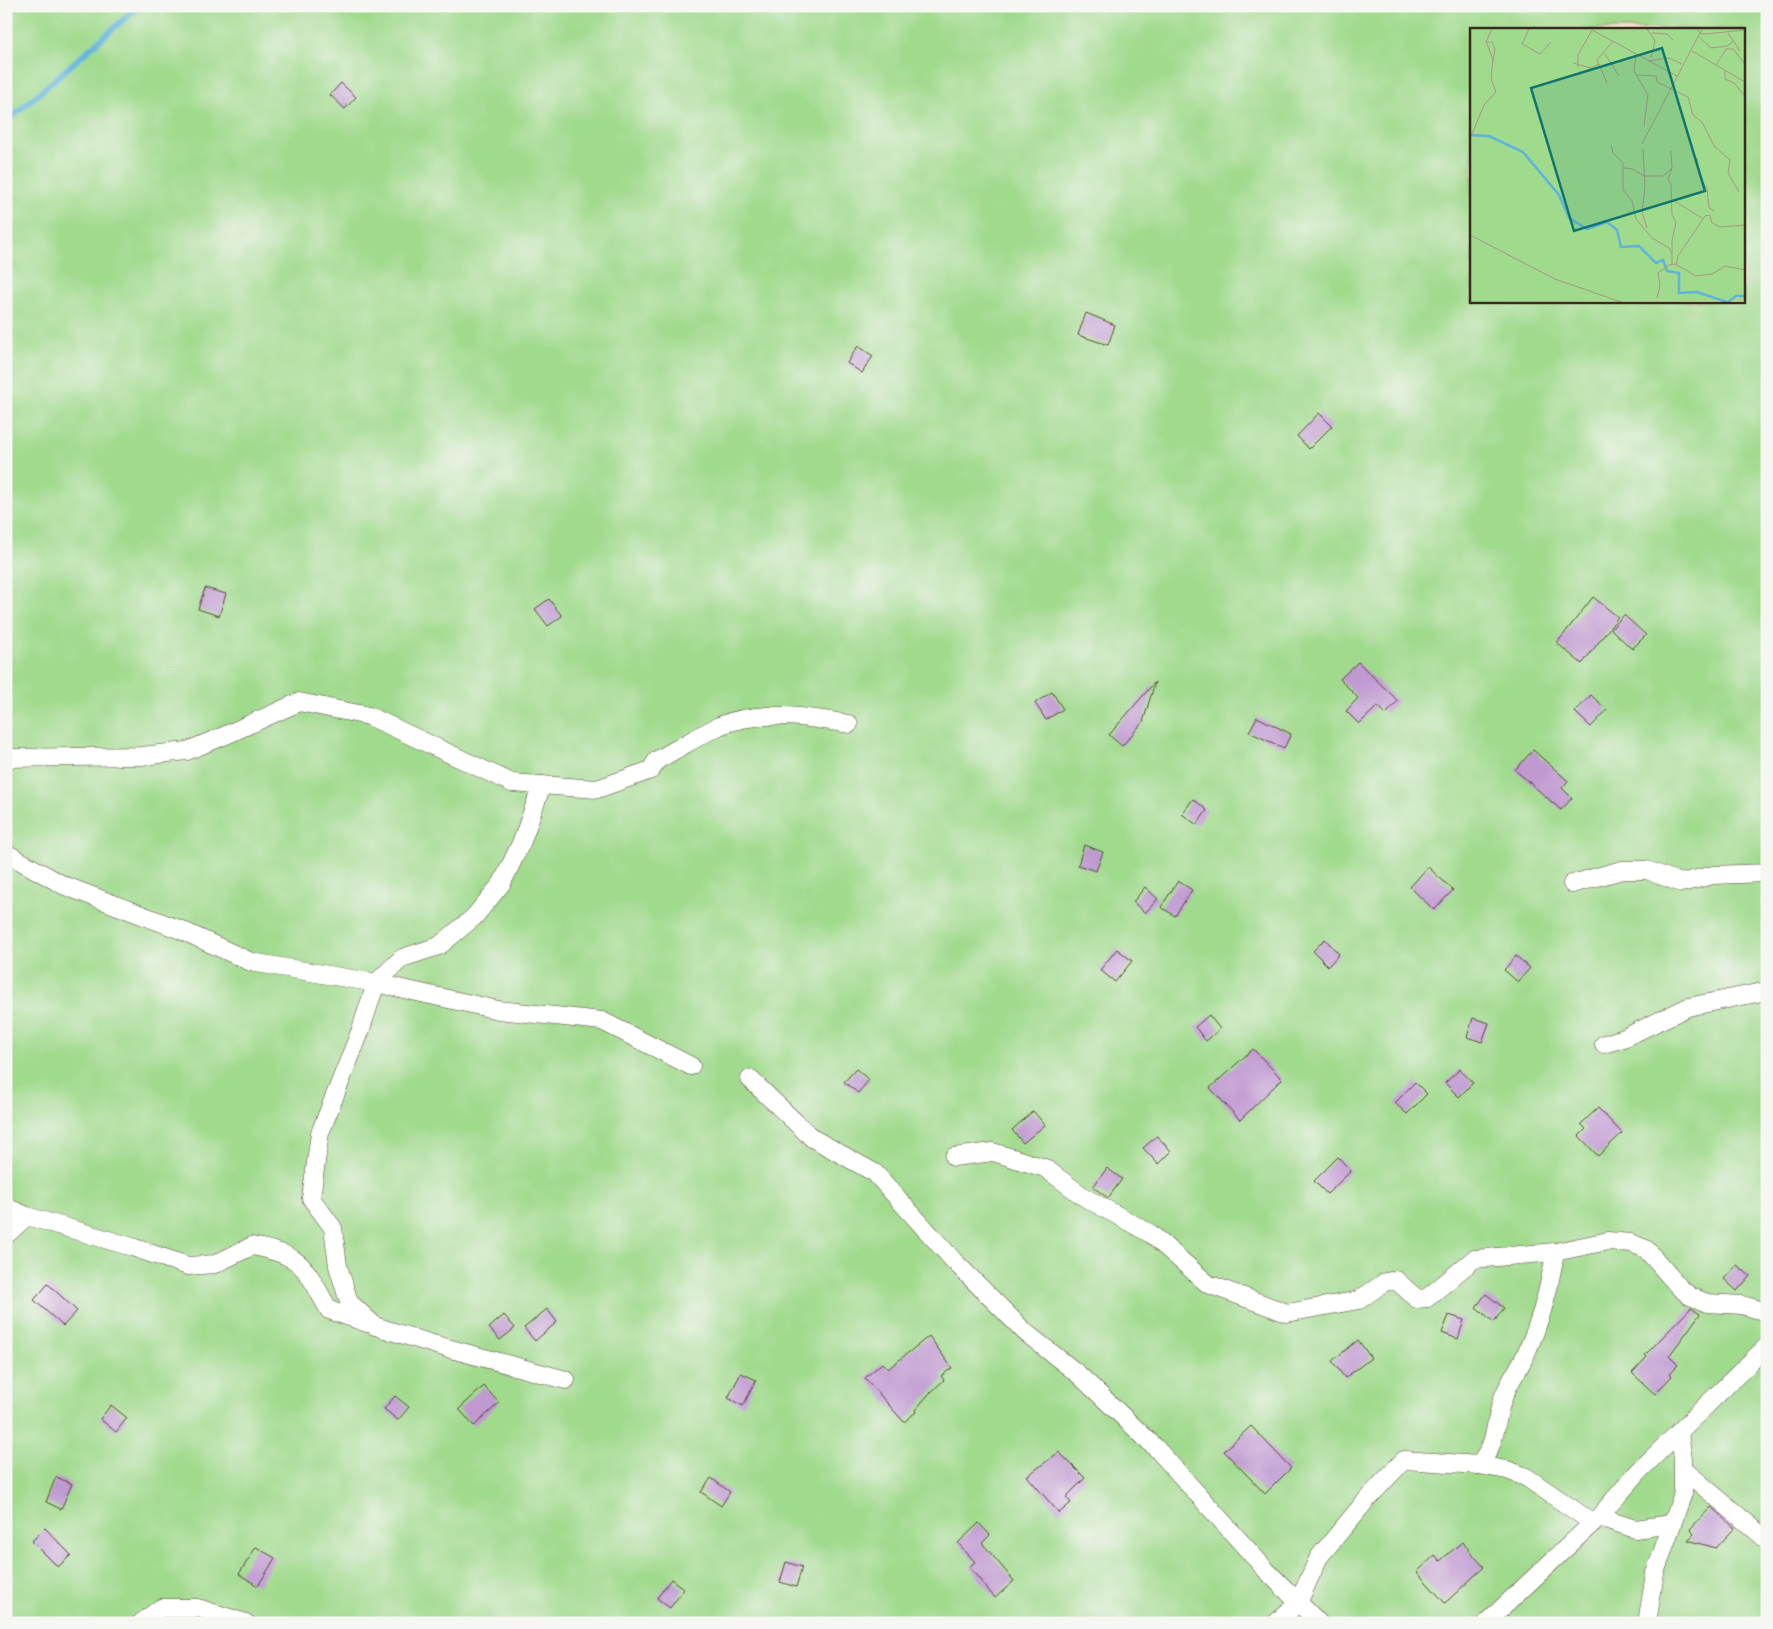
<svg xmlns="http://www.w3.org/2000/svg" width="1773" height="1629" font-family="Alegreya,serif">
<style>
.green{fill:#a0da8d;stroke:#6e8256;fill-rule:evenodd}
.lines{fill:none;stroke-linecap:round;stroke-linejoin:round}
.stream{stroke:#5eb4db;stroke-width:6}
.building{fill:#c099d1}
.minor-casing{stroke:#564537;stroke-width:19}
.minor{stroke:#fff;stroke-width:18}
.inset-river{fill:none;stroke:#5eb4db;stroke-width:2.5}
.inset-road{fill:none;stroke:#a89782;stroke-width:1}
.view{fill:#0f766e;fill-opacity:0.15;stroke:#0f766e;stroke-width:2.5}
.inset-edge{fill:none;stroke:#3b2a1e;stroke-width:2.5}
</style>
<rect width="100%" height="100%" fill="#f6f6f2"/>
<filter id="ink" filterUnits="userSpaceOnUse"><feTurbulence type="fractalNoise" baseFrequency=".02" numOctaves="2"/><feDisplacementMap in="SourceGraphic" scale="10" xChannelSelector="R" yChannelSelector="G"/><feConvolveMatrix kernelMatrix="1 2 1 2 8 2 1 2 1" color-interpolation-filters="sRGB"/></filter>
<filter id="wash" filterUnits="userSpaceOnUse"><feTurbulence type="fractalNoise" baseFrequency=".0096" numOctaves="4" result="noise"/><feDisplacementMap in="SourceGraphic" scale="20" xChannelSelector="R" yChannelSelector="G"/><feGaussianBlur stdDeviation="1.12" result="paint"/><feColorMatrix in="noise" values="0 0 0 0 0 0 0 0 0 0 0 0 0 0 0 0 0 1.4 0 .05"/><feComposite in="paint" operator="in"/></filter>
<g filter="url(#wash)">
<rect width="100%" height="100%" fill="#f1e0c4"/>
<!-- green -->
<path class="green" d="M 6,6 L 1767,6 L 1767,1623 L 6,1623 ZM 1472,29 L 1744,29 L 1744,301 L 1472,301 Z"/>
<g class="lines">
<!-- stream -->
<polyline class="stream" points="6,122 139,6"/>
</g>
<g id="blocks">
<!-- building -->
<g class="building">
<polygon points="341,83 356,97 345,109 330,95"/>
<polygon points="1086,313 1115,325 1108,345 1078,335"/>
<polygon points="858,346 873,356 862,373 847,363"/>
<polygon points="1319,413 1332,426 1309,449 1297,436"/>
<polygon points="205,588 226,594 219,616 198,609"/>
<polygon points="1593,597 1618,617 1582,664 1557,643"/>
<polygon points="549,599 562,616 548,626 535,609"/>
<polygon points="1624,615 1646,635 1632,649 1611,629"/>
<polygon points="1358,662 1398,701 1386,714 1378,706 1359,724 1346,711 1358,698 1340,679"/>
<polygon points="1155,682 1143,722 1122,746 1109,735"/>
<polygon points="1052,692 1063,709 1046,720 1035,703"/>
<polygon points="1591,695 1607,710 1591,727 1575,712"/>
<polygon points="1257,717 1291,734 1284,748 1249,732"/>
<polygon points="1533,750 1568,781 1562,788 1572,798 1561,810 1515,770"/>
<polygon points="1193,799 1207,810 1197,825 1182,814"/>
<polygon points="1084,845 1103,852 1096,871 1078,865"/>
<polygon points="1428,867 1453,890 1434,910 1410,887"/>
<polygon points="1178,881 1192,890 1175,916 1161,907"/>
<polygon points="1145,887 1158,899 1145,913 1133,902"/>
<polygon points="1325,939 1339,954 1328,966 1313,951"/>
<polygon points="1117,949 1132,961 1115,982 1100,970"/>
<polygon points="1516,956 1530,968 1518,982 1504,970"/>
<polygon points="1209,1015 1220,1029 1206,1041 1195,1027"/>
<polygon points="1473,1018 1489,1023 1482,1042 1467,1037"/>
<polygon points="1253,1049 1282,1079 1240,1120 1210,1088"/>
<polygon points="856,1069 869,1080 858,1093 844,1082"/>
<polygon points="1460,1069 1473,1083 1459,1097 1445,1083"/>
<polygon points="1415,1082 1427,1094 1407,1114 1395,1103"/>
<polygon points="1598,1108 1622,1133 1598,1156 1579,1136 1586,1129 1581,1124"/>
<polygon points="1033,1111 1045,1125 1023,1143 1012,1130"/>
<polygon points="1157,1136 1171,1151 1158,1164 1143,1148"/>
<polygon points="1338,1157 1351,1171 1327,1194 1314,1181"/>
<polygon points="1107,1168 1122,1179 1108,1198 1093,1187"/>
<polygon points="1737,1265 1750,1276 1737,1291 1724,1279"/>
<polygon points="48,1284 77,1311 63,1326 34,1300"/>
<polygon points="1486,1294 1504,1308 1494,1322 1476,1307"/>
<polygon points="1691,1308 1700,1314 1669,1356 1678,1365 1670,1373 1672,1376 1655,1394 1632,1373 1647,1357 1645,1355"/>
<polygon points="547,1309 557,1322 535,1341 524,1328"/>
<polygon points="504,1315 515,1328 500,1340 489,1328"/>
<polygon points="1449,1315 1464,1320 1458,1339 1442,1333"/>
<polygon points="929,1336 952,1368 941,1376 944,1380 928,1395 915,1410 916,1412 904,1422 865,1378 882,1363 888,1369"/>
<polygon points="1358,1340 1371,1358 1345,1378 1332,1361"/>
<polygon points="741,1373 756,1380 743,1406 728,1398"/>
<polygon points="484,1386 499,1403 474,1426 459,1409"/>
<polygon points="395,1396 409,1407 398,1420 384,1409"/>
<polygon points="111,1405 127,1418 116,1432 100,1419"/>
<polygon points="1251,1426 1291,1468 1265,1494 1224,1451"/>
<polygon points="1059,1452 1085,1478 1066,1497 1071,1503 1059,1513 1027,1476"/>
<polygon points="56,1477 72,1484 61,1509 46,1502"/>
<polygon points="711,1478 730,1492 721,1506 701,1492"/>
<polygon points="1711,1507 1735,1528 1716,1548 1688,1540 1694,1534 1690,1529"/>
<polygon points="979,1523 990,1535 982,1543 1014,1581 995,1598 969,1567 975,1562 958,1543"/>
<polygon points="45,1528 71,1555 58,1567 32,1541"/>
<polygon points="1462,1542 1484,1567 1445,1603 1417,1572 1435,1555 1440,1561"/>
<polygon points="256,1547 275,1558 258,1586 239,1574"/>
<polygon points="786,1562 802,1567 796,1587 780,1582"/>
<polygon points="671,1579 684,1589 670,1608 657,1598"/>
</g>
</g>
</g>
<g filter="url(#ink)">
<use href="#blocks" fill-opacity="0" stroke="#564537" stroke-width="1"/>
<g class="lines">
<defs>
<g id="minor">
<path d="M 6,758 L 141,756 L 187,751 L 226,735 L 299,702 L 369,716 L 512,783 L 597,789 L 651,770 L 657,760 C 678,749 698,736 719,726 C 759,709 808,717 849,724"/>
<polyline points="542,785 522,841 502,883 474,917 439,946 402,958 376,983 360,1032 320,1133 311,1198 333,1228 338,1266 349,1302 375,1326 436,1345 566,1380"/>
<polyline points="6,853 63,885 181,930 251,962 376,983 498,1010 602,1021 691,1066"/>
<polyline points="1572,884 1622,870 1647,870 1681,883 1713,875 1767,873"/>
<polyline points="1604,1044 1624,1038 1688,1007 1767,991"/>
<polyline points="750,1079 812,1138 875,1173 954,1261 1025,1332 1078,1374 1156,1448 1266,1570 1319,1623"/>
<polyline points="954,1157 993,1152 1045,1168 1084,1197 1151,1234 1208,1284 1287,1313 1359,1300 1385,1282 1396,1280 1417,1299 1427,1298 1474,1259 1555,1252 1608,1241 1631,1243 1646,1249 1680,1288 1690,1296 1707,1303 1742,1305 1767,1312"/>
<path d="M 6,1207 L 27,1216 L 132,1247 L 188,1266 L 215,1264 L 252,1246 C 304,1256 304,1266 329,1310 L 367,1323"/>
<polyline points="6,1235 27,1216"/>
<polyline points="1479,1465 1507,1470 1526,1477 1593,1523"/>
<polyline points="1684,1470 1767,1540"/>
<polyline points="1599,1517 1635,1529 1672,1524"/>
<polyline points="141,1623 161,1608 198,1608 246,1623"/>
<path d="M 1276,1623 L 1298,1603 L 1319,1557 L 1368,1498 L 1404,1460 L 1479,1465 C 1500,1439 1493,1420 1505,1393 C 1511,1380 1519,1368 1525,1356 C 1540,1323 1550,1288 1555,1252"/>
<polyline points="1486,1623 1599,1517 1639,1471 1767,1346"/>
<polyline points="1647,1623 1655,1573 1683,1493 1683,1458 1679,1433"/>
</g>
</defs>
<!-- minor casing -->
<use href="#minor" class="minor-casing"/>
<!-- minor -->
<use href="#minor" class="minor"/>
</g>
</g>
<!-- overview -->
<g transform="translate(1470 28)">
<rect width="275" height="275" fill="#f1e0c4"/>
<path d="M 0,1 L 275,1 L 275,267 L 267,267 L 265,270 L 275,268 L 275,273 L 0,274 Z" fill="#a0da8d"/>
<path class="inset-river" d="M 0,107 L 19,108 L 53,124 L 89,167 L 99,190 L 117,201 L 137,194 L 147,202 L 151,219 L 169,218 L 186,235 L 193,232 L 197,243 L 209,245 L 209,265 L 227,264 L 257,274M 258,274 L 266,268 L 275,268"/>
<path class="inset-road" d="M 22,1 L 16,14 L 22,14 L 25,21 L 23,33M 59,1 L 52,16 L 70,26 L 81,14M 177,1 L 185,13 L 181,30M 227,1 L 230,5 L 235,6 L 275,2M 122,2 L 207,48M 182,5 L 197,6 L 203,12M 258,5 L 270,23M 229,9 L 241,20 L 257,18 L 264,13M 257,21 L 263,21 L 275,36M 222,23 L 275,54M 135,26 L 149,48M 166,27 L 164,43 L 178,67 L 174,98M 178,33 L 199,30 L 212,36M 103,35 L 121,40 L 129,36M 246,37 L 257,20M 108,39 L 108,27 L 122,2M 255,43 L 255,51 L 264,55 L 275,68M 167,47 L 186,48 L 187,54 L 218,69 L 223,87 L 232,94 L 244,118 L 260,132 L 258,145 L 269,164M 137,55 L 127,32 L 143,13M 0,111 L 14,77 L 26,64 L 21,50 L 23,32 L 16,13M 172,116 L 232,1M 141,117 L 143,125 L 153,135 L 153,162 L 162,173 L 166,191 L 182,210 L 199,220 L 202,226M 173,121 L 175,159 L 172,184 L 177,200M 227,130 L 229,147 L 237,161 L 239,180 L 244,183M 154,140 L 163,141 L 174,148 L 193,148 L 202,140 L 201,123M 202,140 L 198,151 L 201,157 L 202,187 L 206,194 L 202,213 L 202,236M 201,171 L 232,190M 0,207 L 85,251 L 151,274M 206,237 L 208,228 L 235,188 L 240,187 L 242,195 L 250,199 L 275,197M 187,270 L 190,257 L 188,245 L 199,237 L 205,236 L 226,248 L 242,246 L 255,238 L 275,242"/>
<path class="view" d="M 192,20 L 235,163 L 104,203 L 61,60 Z"/>
<rect width="275" height="275" class="inset-edge"/>
</g>
<!-- margin -->
<rect width="1773" height="1629" fill="none" stroke="#f6f6f2" stroke-width="25"/>
</svg>
